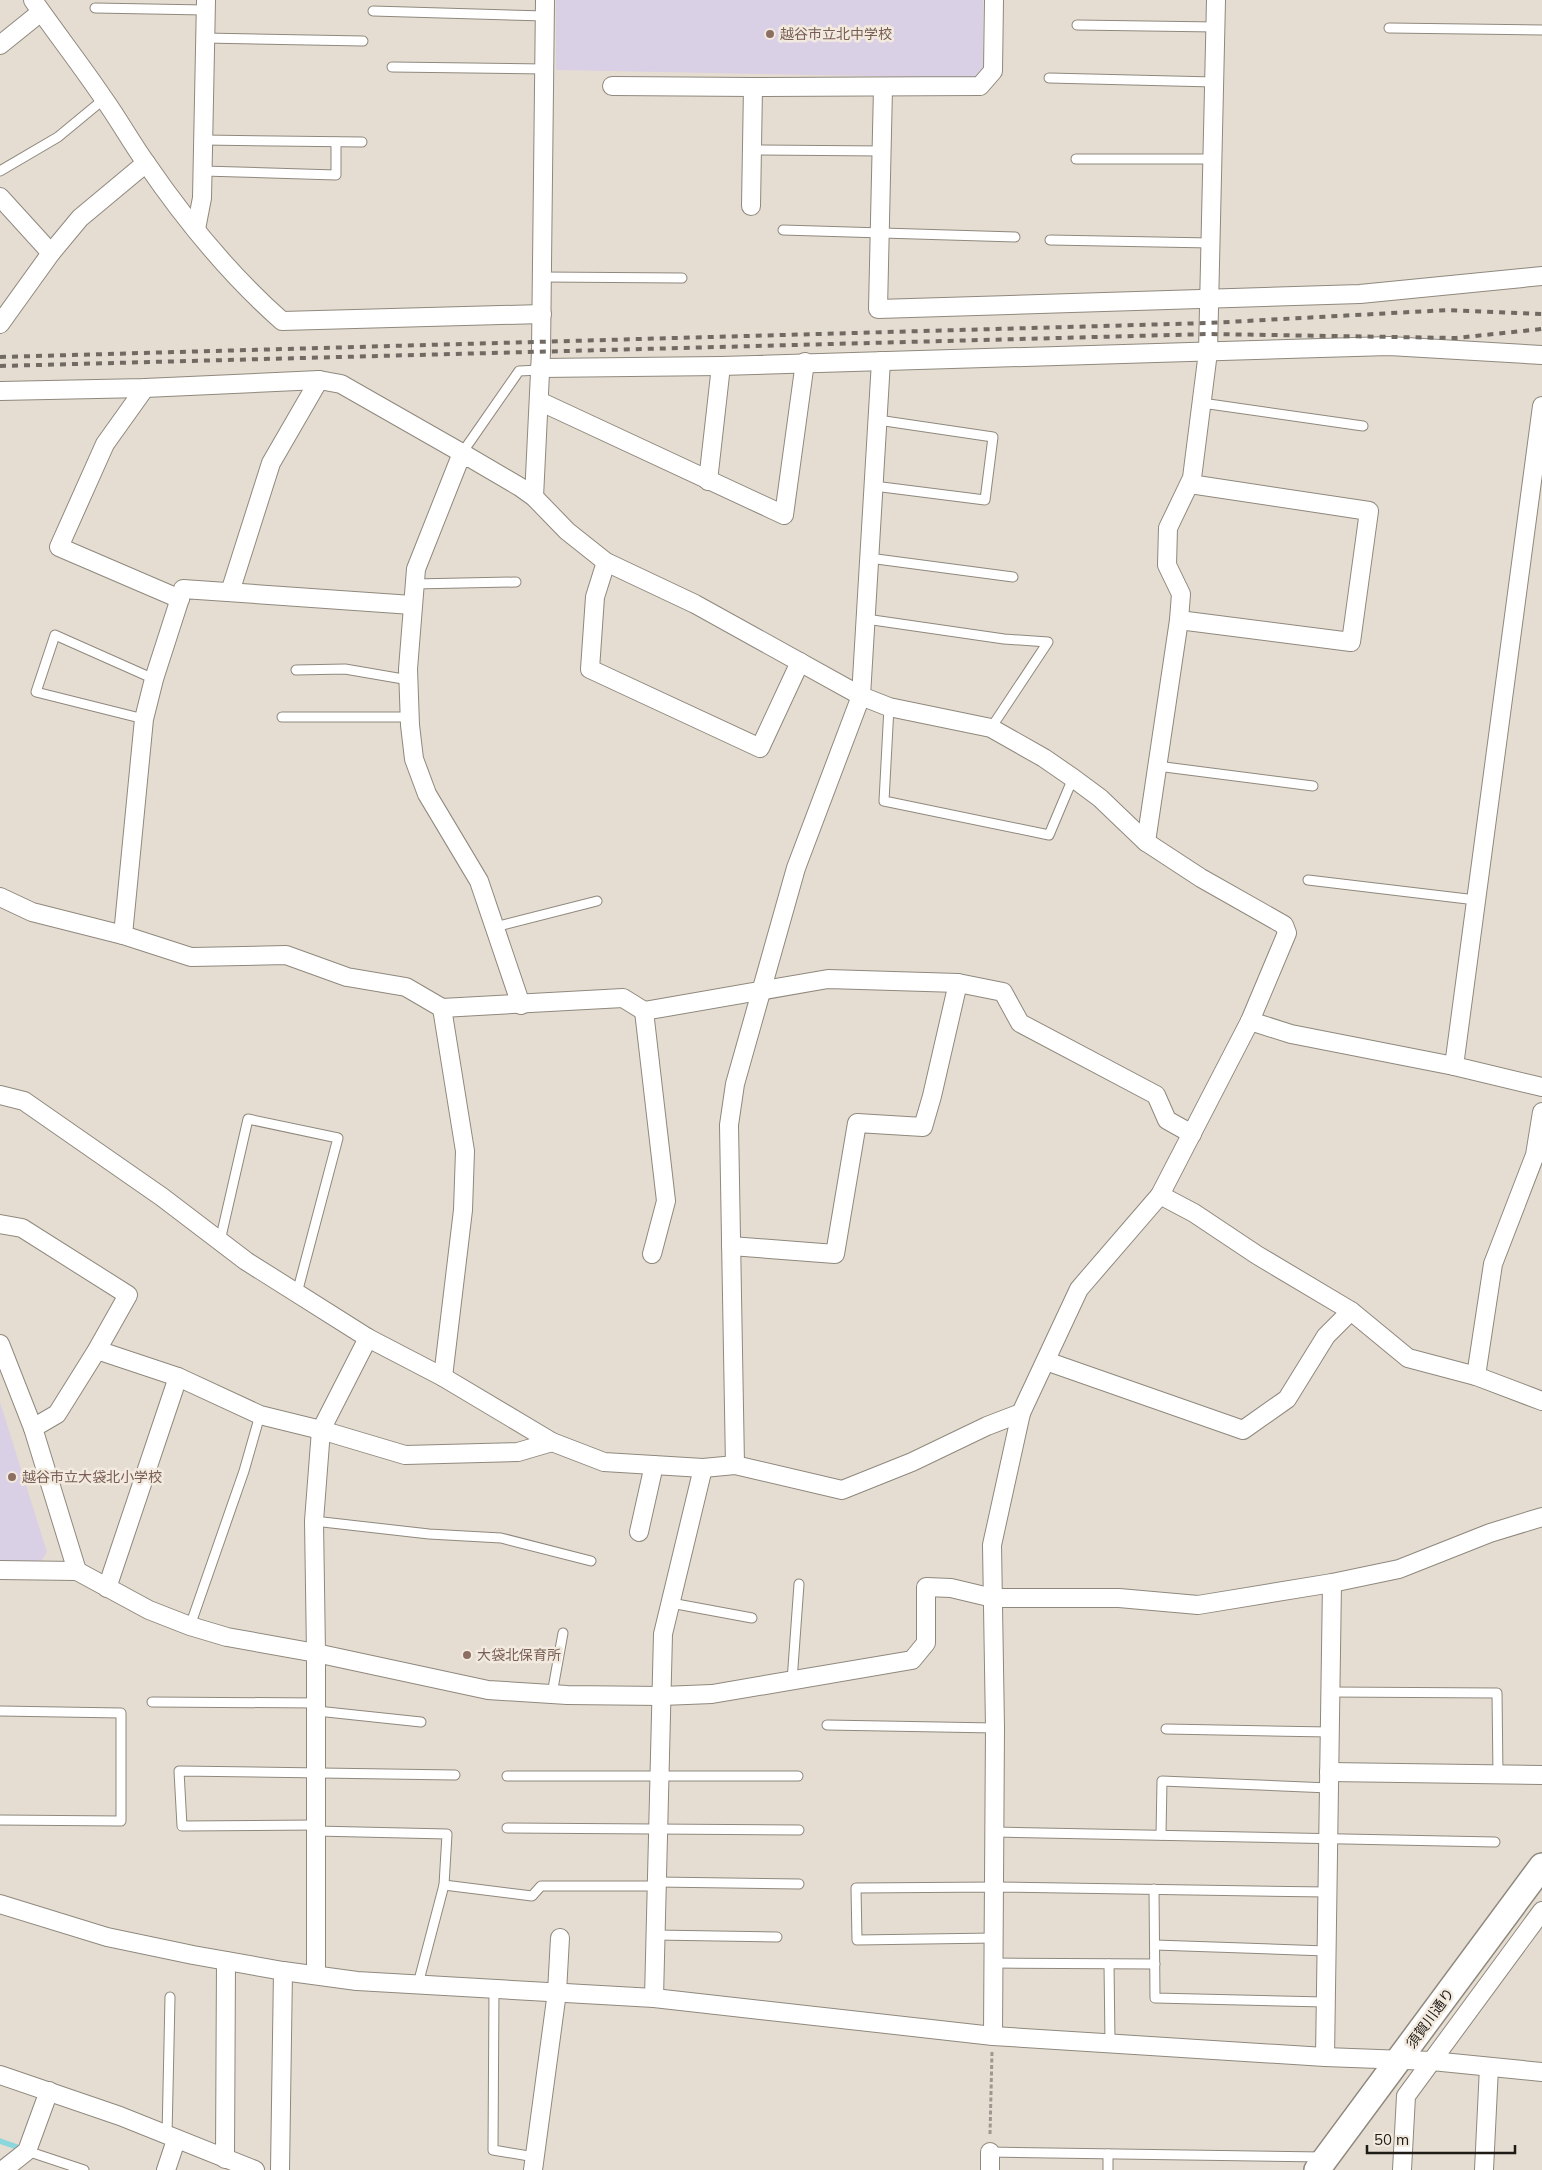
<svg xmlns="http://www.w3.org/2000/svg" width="1542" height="2170" font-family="Mulish,'Noto Sans JP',sans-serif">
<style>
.education{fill:#d9d0e5}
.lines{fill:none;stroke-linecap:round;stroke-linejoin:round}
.stream{stroke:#8bd7db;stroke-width:5.5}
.lane-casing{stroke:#8f887d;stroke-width:11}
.street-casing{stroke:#8f887d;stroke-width:20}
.secondary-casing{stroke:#8f887d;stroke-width:28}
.path{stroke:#9e978f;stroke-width:3;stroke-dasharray:4 2.5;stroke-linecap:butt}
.lane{stroke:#fff;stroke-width:9}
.street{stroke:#fff;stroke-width:18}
.secondary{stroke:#fff;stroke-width:25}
.rail{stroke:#706a63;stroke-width:4;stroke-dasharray:6 6;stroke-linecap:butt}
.education-dot{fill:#8d6e63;stroke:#f3eadf;stroke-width:2}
.labels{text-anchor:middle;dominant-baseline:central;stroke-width:5;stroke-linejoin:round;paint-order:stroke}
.education-label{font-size:14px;fill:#785e54;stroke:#f3eadf;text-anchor:start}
.street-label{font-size:14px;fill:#1e1b17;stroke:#f3eadf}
</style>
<rect width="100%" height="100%" fill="#e6ddd2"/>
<!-- education -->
<g class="education">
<polygon points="556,0 983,0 983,68 975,78 556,70"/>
<polygon points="0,1402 47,1552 40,1563 0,1563"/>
</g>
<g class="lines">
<!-- stream -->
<polyline class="stream" points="0,2141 17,2147"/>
<defs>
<g id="lane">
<polyline points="95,8 205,10"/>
<polyline points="373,11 545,16"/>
<polyline points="1077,25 1216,27"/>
<polyline points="1389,28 1542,30"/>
<polyline points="205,38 363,41"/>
<polyline points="392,67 545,69"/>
<polyline points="1049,78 1214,82"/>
<polyline points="203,140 362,142"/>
<polyline points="751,150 882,151"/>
<polyline points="1076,159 1213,159"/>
<polyline points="0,171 58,137 104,99"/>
<polyline points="203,171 336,175 336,142"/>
<polyline points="783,230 1015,237"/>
<polyline points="1050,240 1211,243"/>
<polyline points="543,277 682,278"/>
<polyline points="1202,403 1363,426"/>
<polyline points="462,453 519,371 540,370"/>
<polyline points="874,486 985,500 993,437 878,420"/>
<polyline points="869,558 1013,577"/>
<polyline points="414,584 516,582"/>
<polyline points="866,619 1004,639 1048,642 991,728"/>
<polyline points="296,670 345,669 409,680"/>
<polyline points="889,707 884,801 1049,835 1073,778"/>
<polyline points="282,717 410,717"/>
<polyline points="144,719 36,692 55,635 154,679"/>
<polyline points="1157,766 1313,786"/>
<polyline points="1308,880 1476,900"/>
<polyline points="495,927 597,901"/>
<polyline points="220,1241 248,1119 338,1138 297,1293"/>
<polyline points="314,1521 429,1534 501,1538 591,1561"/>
<polyline points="671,1603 752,1618"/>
<polyline points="190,1626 244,1471 260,1415"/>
<polyline points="792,1681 799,1584"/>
<polyline points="1330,1692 1497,1693 1498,1775"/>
<polyline points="552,1694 563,1633"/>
<polyline points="152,1702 317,1703"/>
<polyline points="0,1711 121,1713 121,1821 0,1820"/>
<polyline points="317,1711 421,1722"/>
<polyline points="827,1725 995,1728"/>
<polyline points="1166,1729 1330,1732"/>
<polyline points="507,1776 798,1776"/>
<polyline points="316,1825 182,1826 179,1771 455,1775"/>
<polyline points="507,1828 799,1830"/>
<polyline points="316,1831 447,1834 444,1885 418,1984"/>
<polyline points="995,1832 1495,1842"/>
<polyline points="1161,1835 1162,1781 1329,1788"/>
<polyline points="657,1882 799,1884"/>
<polyline points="444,1885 532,1896 541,1886 657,1886"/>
<polyline points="1154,1889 1155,1998 1325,2002"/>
<polyline points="655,1935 777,1937"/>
<polyline points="994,1938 857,1940 856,1888 995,1887 1327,1892"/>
<polyline points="1155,1945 1326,1951"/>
<polyline points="995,1963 1155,1964"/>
<polyline points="1109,1964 1110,2042"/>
<polyline points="494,1989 493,2150 535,2157"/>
<polyline points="167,2136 170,1997"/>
<polyline points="27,2151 84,2170"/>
<polyline points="990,2152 1322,2157"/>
<polyline points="1108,2154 1108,2170"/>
</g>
<g id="street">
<path d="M 33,0 C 56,33 81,65 104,99 C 119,120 131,142 146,163 C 185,220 230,275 282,321 L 542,314"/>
<polyline points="0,45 41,12"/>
<polyline points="612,86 753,87 980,86 993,71 994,0"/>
<polyline points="883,88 878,309 1360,294 1542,276"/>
<polyline points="0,197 51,253"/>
<polyline points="751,206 753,87"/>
<polyline points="196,229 202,198 206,0"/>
<polyline points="0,324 51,253 80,218 146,163"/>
<polyline points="540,368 721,366 1389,346 1542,355"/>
<polyline points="145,388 105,444 59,547 180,599"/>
<polyline points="0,391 145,388 319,380 341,384 462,453"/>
<polyline points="539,401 784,515 805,362"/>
<polyline points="708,481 721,366"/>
<polyline points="534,497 541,352 545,0"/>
<polyline points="606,562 595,597 590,669 760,748 800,662"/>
<polyline points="230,592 271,463 319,380"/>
<polyline points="1179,620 1351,642 1369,511 1190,484"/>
<polyline points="1146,842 1179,620 1181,594 1167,565 1168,528 1192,478 1208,352 1216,0"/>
<polyline points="0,897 32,912 123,935 191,957 286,955 347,977 406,987 442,1008 623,998 644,1011 828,979 958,983 1003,992 1020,1023 1156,1095 1167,1120 1192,1134"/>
<polyline points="123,935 144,719 154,679 183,589 412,605"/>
<polyline points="442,1008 465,1151 463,1210 443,1377"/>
<polyline points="644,1011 666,1201 652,1254"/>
<polyline points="1250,1021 1291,1034 1454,1066 1542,1087"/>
<polyline points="1454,1066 1542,406"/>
<polyline points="0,1095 24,1101 162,1197 246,1261 368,1338 443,1377 552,1442 604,1462 703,1468 735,1465 842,1490 912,1462 987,1426 1021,1413 1079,1289 1160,1195 1250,1021 1287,933 1284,925 1201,878 1146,842 1100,798 1073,778 1044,758 991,728 889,707 861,696 695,604 606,562 567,531 534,497 520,487 462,453 416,569 408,669 410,725 414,759 427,794 479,881 521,1005"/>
<polyline points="1160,1195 1194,1213 1257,1255 1351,1311 1408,1358 1476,1376 1542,1401"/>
<polyline points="0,1224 22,1228 128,1295 97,1350 57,1414 33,1428"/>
<polyline points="731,1246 835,1254 857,1123 923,1127 932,1096 958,983"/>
<polyline points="0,1344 33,1428 77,1571"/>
<polyline points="97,1350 178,1377 260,1415 321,1430 405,1455 518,1452 552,1442"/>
<polyline points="1046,1361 1243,1430 1287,1399 1326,1336 1351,1311"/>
<polyline points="1476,1376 1493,1264 1535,1155 1542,1112"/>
<polyline points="735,1465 729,1125 735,1084 796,868 861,696 881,361"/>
<polyline points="639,1532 654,1465"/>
<polyline points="0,1570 77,1571 149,1610 190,1626 227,1637 316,1653 488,1690 567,1695 662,1696 712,1694 912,1660 926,1643 926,1587 951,1588 993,1598 1119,1598 1198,1605 1332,1583 1399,1569 1490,1533 1542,1517"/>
<polyline points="107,1588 178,1377"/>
<polyline points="1329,1772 1542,1775"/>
<polyline points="0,1904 107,1937 193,1955 283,1971 357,1981 654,1998 993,2036 1325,2057 1432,2061 1542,2072"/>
<polyline points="316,1975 316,1653 314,1521 321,1430 368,1338"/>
<polyline points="654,1998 663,1634 703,1468"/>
<polyline points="993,2036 995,1728 992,1545 1021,1413"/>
<polyline points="1325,2057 1332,1583"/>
<polyline points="0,2075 120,2116 255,2170"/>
<polyline points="990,2152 990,2170"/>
<polyline points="225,2159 226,1961"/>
<polyline points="3,2170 27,2151 49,2091"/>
<polyline points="166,2170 176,2140"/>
<polyline points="280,2170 283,1971"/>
<polyline points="533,2170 557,1992 560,1938"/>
<polyline points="1402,2170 1406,2096 1542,1911"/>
<polyline points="1484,2170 1489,2067"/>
</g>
<polyline id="secondary" points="1317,2170 1542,1866"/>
</defs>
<!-- lane casing -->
<use href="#lane" class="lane-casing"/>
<!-- street casing -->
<use href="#street" class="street-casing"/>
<!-- secondary casing -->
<use href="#secondary" class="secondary-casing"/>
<!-- path -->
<polyline class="path" points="990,2134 992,2052"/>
<!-- lane -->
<use href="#lane" class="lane"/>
<!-- street -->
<use href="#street" class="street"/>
<!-- secondary -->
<use href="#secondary" class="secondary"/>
<!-- rail -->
<g class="rail">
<polyline points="0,357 1209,323 1448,310 1542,314"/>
<polyline points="0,366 1209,334 1456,338 1542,329"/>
</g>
</g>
<!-- markers -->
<g class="education-dot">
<circle cx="770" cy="34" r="5"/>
<circle cx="12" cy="1477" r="5"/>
<circle cx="467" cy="1655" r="5"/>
</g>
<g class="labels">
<!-- education labels -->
<g class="education-label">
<text x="780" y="34">越谷市立北中学校</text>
<text x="22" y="1477">越谷市立大袋北小学校</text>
<text x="477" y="1655">大袋北保育所</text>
</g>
<!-- street labels -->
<g class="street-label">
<text transform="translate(1430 2018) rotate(-54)">須賀川通り</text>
</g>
</g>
<!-- scale -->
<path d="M1367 2145v8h148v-8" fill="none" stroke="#1e1b17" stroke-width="2.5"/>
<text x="1374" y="2145" font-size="15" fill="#1e1b17" stroke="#f3eadf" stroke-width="4" paint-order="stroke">50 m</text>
</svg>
